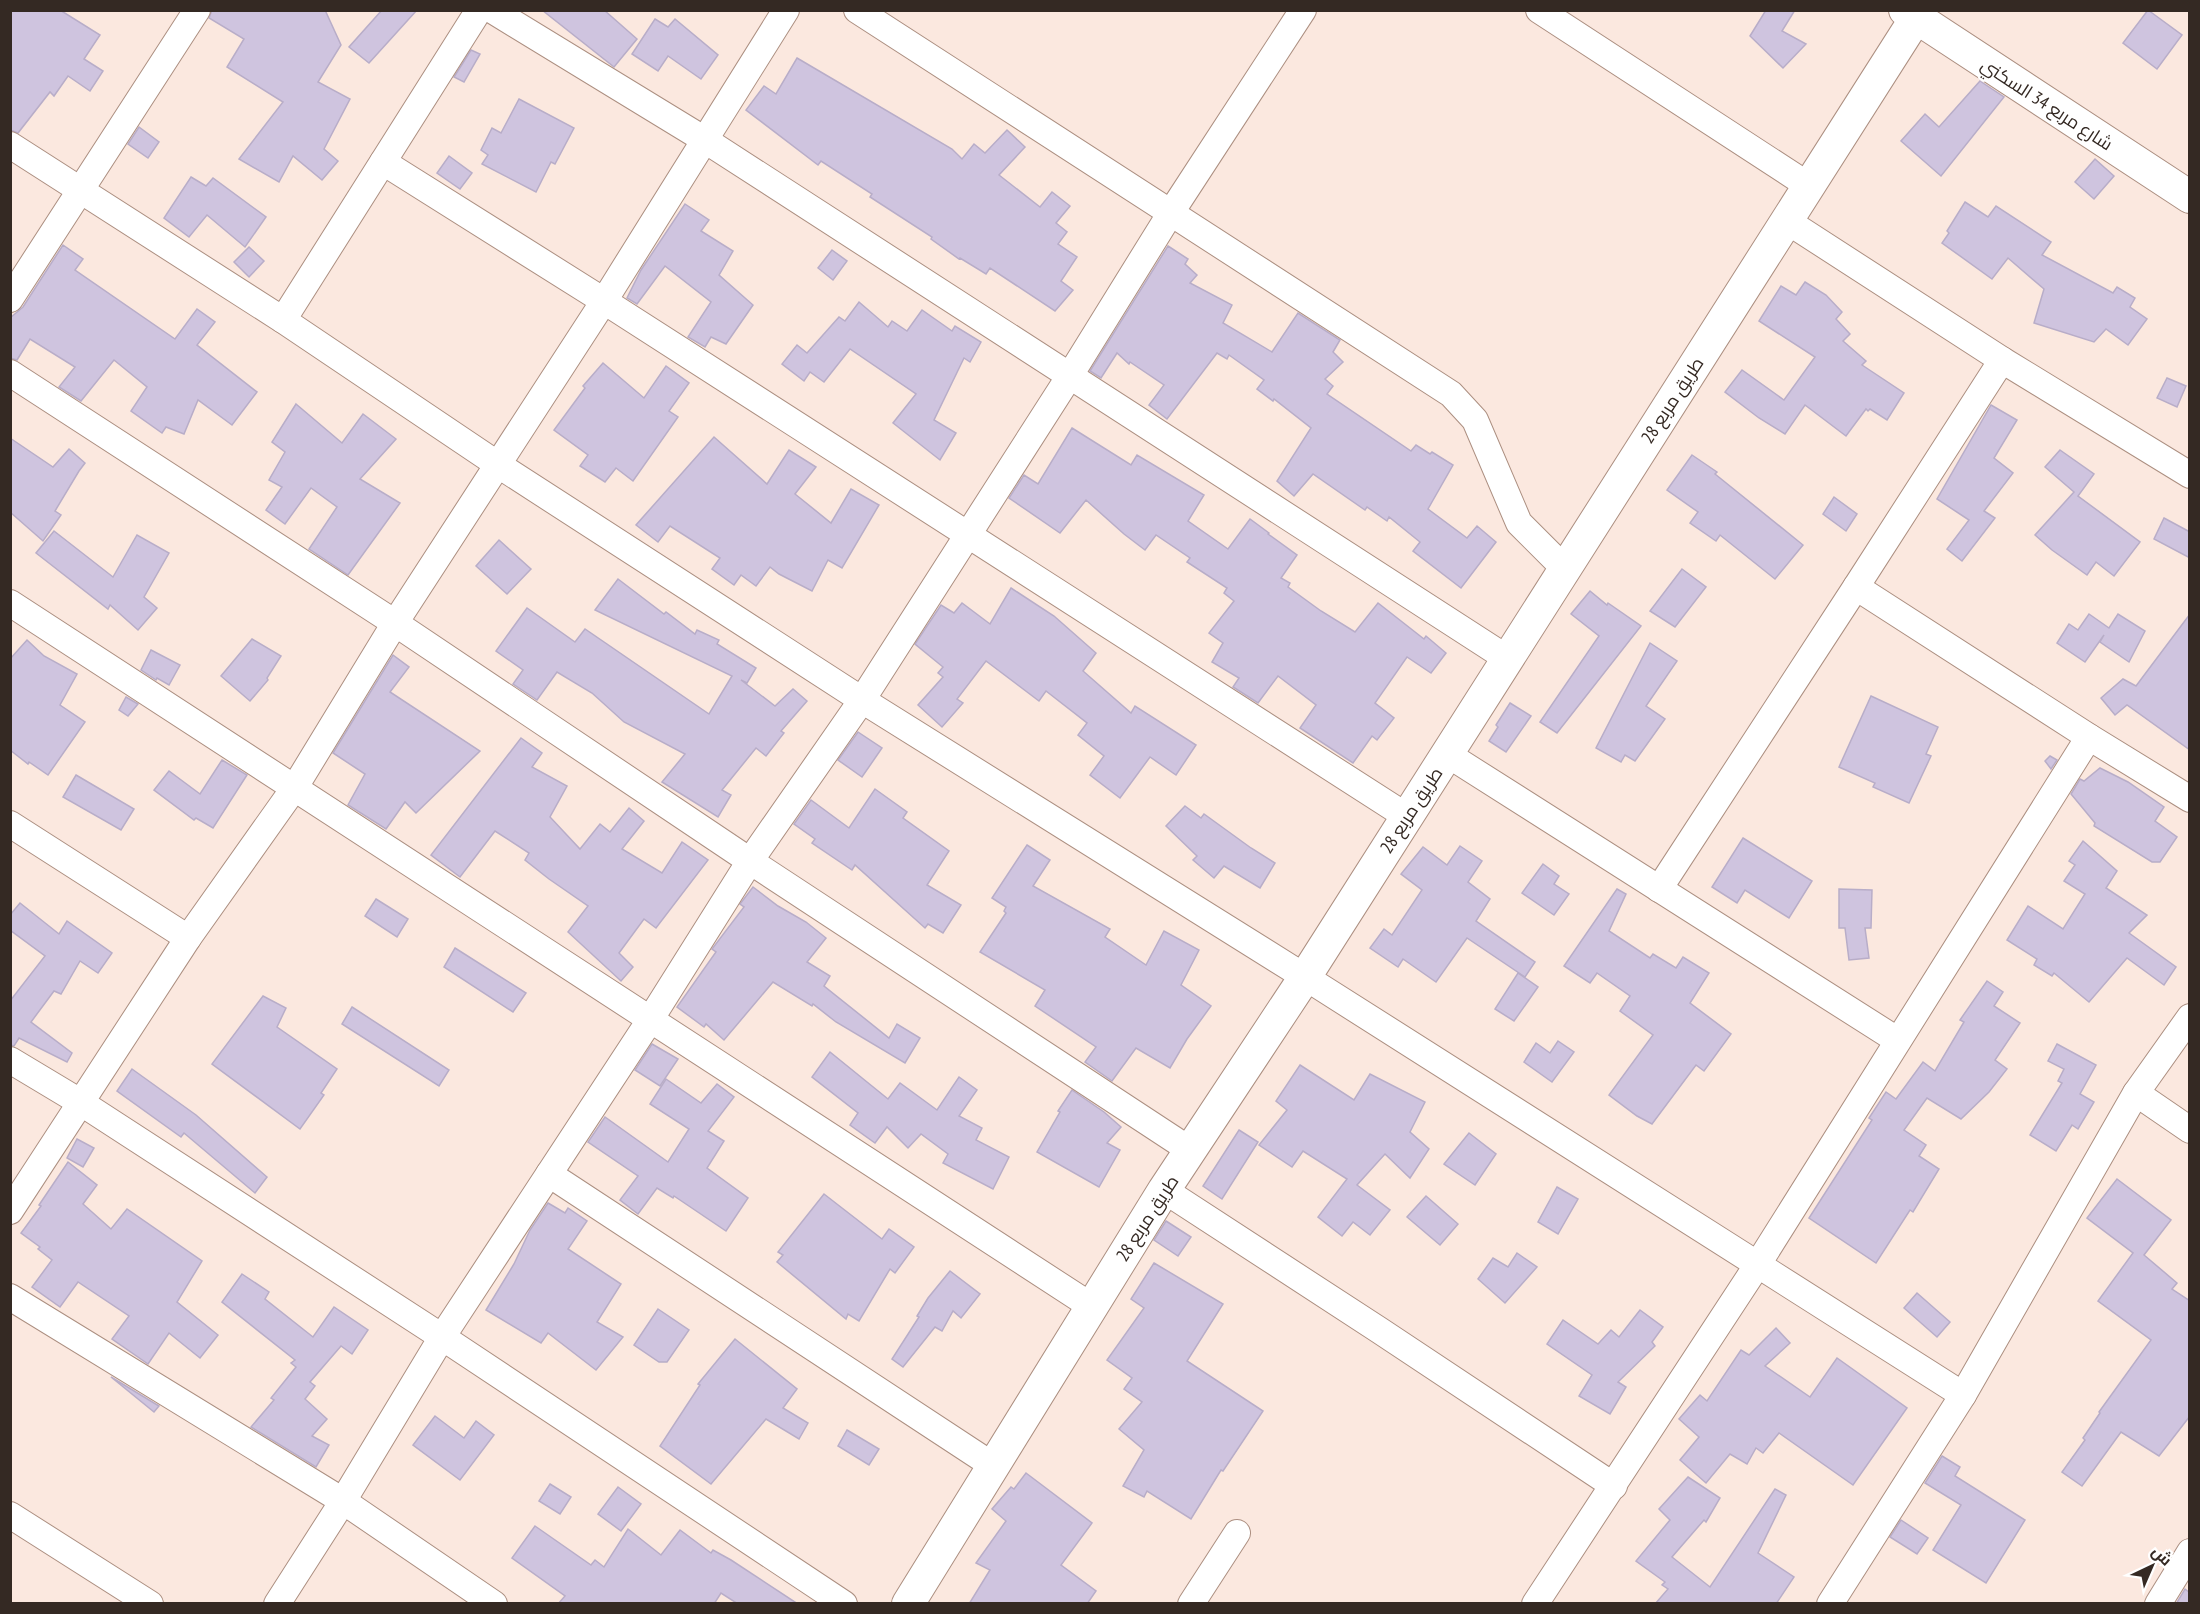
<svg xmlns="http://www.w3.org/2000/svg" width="2200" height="1614" font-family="'PT Sans Narrow',Cairo,sans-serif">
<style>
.building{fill:#cfc4df;stroke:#b8adc8;stroke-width:1.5}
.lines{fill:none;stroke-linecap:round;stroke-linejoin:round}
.minor-casing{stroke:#ac8f81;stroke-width:28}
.tertiary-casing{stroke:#ac8f81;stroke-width:34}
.minor{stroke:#fff;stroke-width:26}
.tertiary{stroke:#fff;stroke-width:32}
.labels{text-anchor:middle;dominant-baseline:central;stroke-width:4.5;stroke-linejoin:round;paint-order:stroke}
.street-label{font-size:18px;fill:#342923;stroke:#fff}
</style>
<rect width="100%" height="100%" fill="#fbe8df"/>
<!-- building -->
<g class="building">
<polygon points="10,10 60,10 100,35 84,59 103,71 90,91 68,76 54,96 50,92 18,133 10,130"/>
<polygon points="212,10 325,10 341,45 318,82 350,99 324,149 338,161 322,180 293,156 279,182 239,159 283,102 227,67 244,39 209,18"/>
<polygon points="382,10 417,10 369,63 349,47"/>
<polygon points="542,10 604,10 637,39 614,67"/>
<polygon points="1766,10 1795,10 1782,31 1806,44 1783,68 1750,36"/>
<polygon points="2148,10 2182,35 2157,69 2123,43"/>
<polygon points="655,19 668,27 675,19 718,55 701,79 668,56 658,71 632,54"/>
<polygon points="471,50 480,54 464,82 454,77"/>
<polygon points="797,58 952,149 962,159 974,144 985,153 1007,130 1025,147 999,175 1040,207 1052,192 1070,206 1056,223 1067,232 1058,244 1077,257 1061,281 1073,290 1055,311 990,268 986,274 960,258 959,259 931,239 932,237 870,197 872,194 821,161 818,165 746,110 764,86 776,94"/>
<polygon points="1980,81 2004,97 1941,176 1901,141 1925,114 1939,127"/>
<polygon points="519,99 574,128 555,164 551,162 536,192 482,164 488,155 481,150 492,128 501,133"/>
<polygon points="139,127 159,142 148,158 128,144"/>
<polygon points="449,156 472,173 460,189 437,173"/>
<polygon points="2095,159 2114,176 2094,199 2075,182"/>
<polygon points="191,177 206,186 213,178 266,217 245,247 207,215 189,237 164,218"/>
<polygon points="1965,202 1988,217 1996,206 2051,242 2042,255 2113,293 2117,287 2135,298 2130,307 2147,319 2128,345 2106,329 2094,342 2034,323 2044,289 2008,258 1992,279 1942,243 1949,233 1947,231"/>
<polygon points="685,204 709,220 701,231 733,251 719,275 753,305 726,344 711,337 705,347 688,337 711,302 665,266 637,304 627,298 641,270"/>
<polygon points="63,245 83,259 75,270 175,339 197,309 215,322 197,345 257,392 232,425 198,400 184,434 166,427 162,433 131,411 147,387 114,360 81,401 59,387 75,367 30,339 17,360 10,358 10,318 23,307"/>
<polygon points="1168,246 1188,259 1185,264 1197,275 1190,283 1232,305 1223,323 1272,352 1298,313 1340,340 1333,352 1343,362 1325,379 1333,386 1327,394 1411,451 1416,445 1430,454 1432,452 1453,465 1428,509 1467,538 1477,526 1496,542 1461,588 1413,551 1420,542 1389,517 1387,521 1367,507 1365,510 1313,474 1294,496 1277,481 1311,428 1274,399 1273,401 1257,389 1264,380 1229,355 1227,359 1217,353 1167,419 1149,405 1164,385 1130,362 1129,364 1117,353 1101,378 1090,371"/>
<polygon points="249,247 264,261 249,277 234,262"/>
<polygon points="832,250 847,261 833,280 818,268"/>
<polygon points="1805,282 1826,295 1842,312 1836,319 1850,334 1843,341 1866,361 1862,365 1904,393 1887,420 1870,409 1868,411 1866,409 1846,436 1805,405 1785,434 1759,418 1725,392 1742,370 1784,400 1815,357 1759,321 1781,286 1796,295"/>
<polygon points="859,302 888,327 892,321 907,331 922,310 952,331 955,326 981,342 970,362 964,358 934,420 956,433 940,460 893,423 916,394 850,349 824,382 810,372 804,381 782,364 797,345 807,353 839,317 845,321"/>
<polygon points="603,363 644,398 666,366 689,383 669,411 678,417 633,481 616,468 605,482 580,466 588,455 554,430 585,388 583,386"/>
<polygon points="2167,378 2186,386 2177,407 2157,398"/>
<polygon points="296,404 342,443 363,414 396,439 360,479 400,503 348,575 309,549 337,507 311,488 285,524 266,510 282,487 269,480 285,452 272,442"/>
<polygon points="1991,405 2017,420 1994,458 2013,473 1984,511 1995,518 1962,561 1947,549 1969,520 1937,499"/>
<polygon points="1072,428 1131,465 1137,455 1204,495 1188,521 1228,549 1250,519 1269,533 1268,534 1297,555 1281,578 1290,583 1288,587 1321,611 1355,632 1378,603 1424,639 1426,636 1446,653 1431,673 1407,657 1375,703 1394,718 1377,740 1372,736 1353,763 1300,728 1316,705 1278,676 1258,703 1233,687 1239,678 1212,662 1223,643 1209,633 1234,601 1224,593 1227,588 1187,562 1190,558 1156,535 1145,550 1124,534 1086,500 1060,533 1009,498 1024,475 1038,484"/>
<polygon points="714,437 767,484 789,450 816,467 795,494 831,523 851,489 879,505 842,568 828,560 812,591 779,574 770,567 756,586 741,575 734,585 712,569 720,558 670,526 658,542 636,525"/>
<polygon points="10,438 53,467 69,449 85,463 79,471 55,511 61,515 43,541 10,512"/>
<polygon points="2060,450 2094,474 2078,496 2140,542 2114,576 2096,562 2087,575 2052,550 2035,535 2074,492 2045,467"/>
<polygon points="1692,455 1717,472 1715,474 1803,545 1775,579 1720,535 1716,541 1690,523 1698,512 1667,490"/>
<polygon points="1834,497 1857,514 1846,531 1823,514"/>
<polygon points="2164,518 2190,532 2190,558 2154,539"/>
<polygon points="54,531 113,577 137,535 169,553 144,597 157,608 138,630 110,605 108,609 36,553"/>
<polygon points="499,540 531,569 507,594 476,566"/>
<polygon points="1682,569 1706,587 1675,627 1650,611"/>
<polygon points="618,579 664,614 666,612 695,634 697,630 719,640 717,644 756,668 747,683 741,680 775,706 793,689 807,701 781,731 784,733 766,756 756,748 722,790 731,795 718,817 662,782 685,754 624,722 592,693 557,672 537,700 513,684 523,670 496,651 527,608 575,642 585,629 709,714 732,676 595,610"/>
<polygon points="1011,588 1054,616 1096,653 1083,671 1131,713 1135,706 1196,745 1176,775 1150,757 1120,798 1090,775 1104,756 1078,735 1087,723 1046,691 1039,701 986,661 957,699 963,703 942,727 918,705 943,677 938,673 943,667 915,644 941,605 954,613 962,603 990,624"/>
<polygon points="1590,591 1607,605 1608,603 1641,626 1557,733 1540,722 1599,636 1571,614"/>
<polygon points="2089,614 2109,628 2118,614 2145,631 2129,662 2100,642 2104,635 2085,662 2057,643 2069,624 2078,630"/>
<polygon points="2190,614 2190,750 2127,705 2115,715 2101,698 2123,679 2136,686"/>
<polygon points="252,639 281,656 267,678 268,680 250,701 221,676"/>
<polygon points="27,640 44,656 77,674 60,705 85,722 48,775 29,762 28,764 10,750 10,659"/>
<polygon points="1650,643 1677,661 1646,706 1665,719 1635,761 1625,755 1621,762 1596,748"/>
<polygon points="151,650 180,665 169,685 157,678 156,680 141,670"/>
<polygon points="393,655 409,667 390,692 480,751 416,813 405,802 386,829 348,805 365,774 333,753"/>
<polygon points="1871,696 1938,727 1926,754 1931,756 1909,803 1873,787 1875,783 1839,767"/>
<polygon points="126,697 138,704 128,716 119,710"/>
<polygon points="1510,703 1531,716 1506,752 1489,741 1498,727 1496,725"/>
<polygon points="858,732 882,748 862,777 838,760"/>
<polygon points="521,738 542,753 532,767 567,786 550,817 580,849 600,824 610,832 629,808 644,821 622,849 662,873 682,842 708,860 656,928 644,919 619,953 633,967 621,981 568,932 588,906 549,879 525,860 529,853 495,831 460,877 431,855"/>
<polygon points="2050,756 2057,760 2051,769 2045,761"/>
<polygon points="222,760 247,775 213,828 196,818 194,820 154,790 169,771 200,794"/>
<polygon points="2100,768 2128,782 2164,807 2155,821 2177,837 2160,862 2152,862 2094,826 2095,823 2071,794 2080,779 2084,781"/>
<polygon points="76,775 134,809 121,830 63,797"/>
<polygon points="875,789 907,812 903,818 949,851 927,885 961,905 943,933 928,924 925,928 855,865 852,870 812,843 815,839 794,824 811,800 849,828"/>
<polygon points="1185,806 1201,818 1204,814 1251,848 1275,863 1260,888 1224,866 1214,878 1193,860 1197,856 1166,826"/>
<polygon points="1743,838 1812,881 1789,918 1745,890 1737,903 1712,887"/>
<polygon points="2083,841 2117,871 2106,888 2147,915 2129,933 2176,967 2164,985 2127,958 2089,1002 2054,973 2052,976 2034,965 2037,959 2007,940 2028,906 2063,929 2085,894 2064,881 2075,865 2069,861"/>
<polygon points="1027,845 1050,860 1033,886 1110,929 1105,937 1146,965 1164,931 1199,950 1181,985 1211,1006 1187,1039 1170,1068 1136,1048 1112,1081 1085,1062 1096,1047 1035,1006 1045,990 980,952 1006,913 1004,911 1006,907 992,898"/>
<polygon points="1460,846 1482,861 1468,882 1490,899 1476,921 1535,962 1525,977 1467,938 1436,982 1403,959 1398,967 1370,948 1384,929 1392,935 1422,890 1401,874 1423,847 1447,865"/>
<polygon points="1543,864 1559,876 1554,884 1569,894 1554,915 1522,893"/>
<polygon points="753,887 778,906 806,922 826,938 807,962 830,976 824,986 889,1038 897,1024 920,1038 905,1063 836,1022 813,1004 812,1006 773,982 724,1040 706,1024 704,1027 677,1007 716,952 712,949 744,907 740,904"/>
<polygon points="1617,889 1626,894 1609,931 1650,958 1653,954 1676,968 1683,957 1709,973 1690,1003 1731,1034 1704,1071 1696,1065 1652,1124 1637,1116 1609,1095 1653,1035 1620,1011 1630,996 1597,973 1590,983 1564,966"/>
<polygon points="1839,889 1872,890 1871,928 1865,928 1869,958 1849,960 1845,928 1839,928"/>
<polygon points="376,899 408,919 397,937 365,916"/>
<polygon points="20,903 59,934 67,921 112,953 98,973 80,961 61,994 54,991 31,1022 72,1053 67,1062 19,1038 14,1046 10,1045 10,1001 45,956 10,930 10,915"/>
<polygon points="455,948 526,993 513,1012 444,967"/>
<polygon points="1518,973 1538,987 1514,1021 1495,1009"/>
<polygon points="1987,981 2003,992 1994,1006 2020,1023 1995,1060 2007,1069 1989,1092 1961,1119 1927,1098 1904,1130 1926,1145 1919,1156 1939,1169 1913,1212 1910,1210 1876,1263 1809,1218 1872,1120 1869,1118 1886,1092 1896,1099 1923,1062 1935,1071 1964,1022 1960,1020"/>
<polygon points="263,996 286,1008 277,1027 337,1069 321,1093 324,1095 300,1129 212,1064"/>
<polygon points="352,1007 449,1070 439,1086 342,1024"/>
<polygon points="1558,1041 1574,1052 1552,1082 1524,1062 1536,1043 1550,1053"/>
<polygon points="652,1044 678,1059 660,1086 635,1070"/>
<polygon points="2057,1044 2096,1065 2080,1094 2094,1102 2078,1129 2072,1125 2056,1151 2030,1135 2062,1083 2058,1081 2064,1069 2048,1061"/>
<polygon points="830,1052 888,1099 900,1083 937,1110 959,1077 977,1090 959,1116 982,1128 976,1140 1009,1157 993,1189 943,1163 948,1154 921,1134 908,1148 887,1127 875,1143 850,1125 858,1113 812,1077"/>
<polygon points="1300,1065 1354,1100 1370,1074 1425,1102 1410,1132 1429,1149 1410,1178 1385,1154 1357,1185 1390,1210 1370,1235 1353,1222 1342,1236 1318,1217 1347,1179 1303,1151 1292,1167 1259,1145 1287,1110 1276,1101"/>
<polygon points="132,1069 196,1115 267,1177 255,1193 184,1133 181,1137 117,1091"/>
<polygon points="666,1079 701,1103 717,1084 734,1097 708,1131 724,1141 707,1168 748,1198 726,1231 674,1196 673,1198 657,1188 638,1214 620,1200 638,1176 588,1142 605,1117 668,1162 689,1129 650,1104"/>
<polygon points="1072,1090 1104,1112 1121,1127 1107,1143 1120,1150 1099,1187 1037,1152 1060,1112 1058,1111"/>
<polygon points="1239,1130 1258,1142 1222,1199 1203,1186"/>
<polygon points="1469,1133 1496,1154 1475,1185 1444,1164"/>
<polygon points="77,1139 94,1148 83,1167 67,1158"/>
<polygon points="68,1162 97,1185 83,1204 111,1229 127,1209 202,1261 177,1302 218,1335 200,1358 169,1333 148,1364 112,1339 129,1316 78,1282 60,1307 32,1287 52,1260 38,1249 40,1247 21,1233 41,1206 39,1205"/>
<polygon points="2117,1179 2171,1220 2144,1255 2177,1283 2172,1289 2190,1301 2190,1416 2159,1456 2121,1432 2082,1486 2062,1472 2085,1440 2083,1438 2100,1413 2099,1412 2151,1340 2098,1301 2133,1253 2087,1218"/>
<polygon points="1557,1187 1578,1199 1558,1234 1538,1222"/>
<polygon points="824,1194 882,1239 889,1229 914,1247 895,1273 890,1269 859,1321 848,1314 846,1319 777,1262 783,1255 778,1252"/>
<polygon points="1426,1196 1458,1224 1440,1245 1407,1217"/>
<polygon points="548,1203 565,1213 568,1208 587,1221 568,1249 621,1284 597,1322 623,1337 596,1370 548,1333 541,1343 486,1310 514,1264 530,1230"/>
<polygon points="1166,1221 1191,1237 1178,1256 1154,1240"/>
<polygon points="1517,1253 1537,1267 1505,1303 1478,1279 1493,1258 1508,1267"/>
<polygon points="1154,1263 1223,1304 1187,1361 1263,1411 1223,1471 1221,1470 1191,1519 1147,1491 1144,1497 1123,1486 1144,1450 1119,1429 1142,1402 1124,1389 1132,1378 1107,1360 1144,1308 1131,1299"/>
<polygon points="950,1271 980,1294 961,1318 953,1311 942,1331 935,1327 903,1367 892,1359 919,1317 917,1316 928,1298"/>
<polygon points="242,1274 269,1292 265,1299 313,1337 334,1307 368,1330 352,1354 341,1346 310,1382 315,1386 305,1399 327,1419 312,1436 329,1445 316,1467 251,1427 274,1400 271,1398 296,1367 291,1363 295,1360 222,1302"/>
<polygon points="1917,1293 1950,1322 1937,1337 1904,1308"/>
<polygon points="658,1309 689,1330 667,1362 659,1362 634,1345"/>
<polygon points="1640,1310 1663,1327 1652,1342 1655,1346 1618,1382 1626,1387 1610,1414 1579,1396 1592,1375 1547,1344 1563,1320 1598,1344 1611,1330 1619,1337"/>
<polygon points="1776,1328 1790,1343 1765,1366 1810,1397 1837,1358 1907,1408 1853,1485 1779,1433 1763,1453 1756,1448 1747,1464 1730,1454 1706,1483 1680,1460 1699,1437 1679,1419 1700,1395 1707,1401 1741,1350 1749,1355"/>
<polygon points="735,1339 797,1389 783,1408 808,1423 799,1439 766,1419 711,1484 660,1446 700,1385 698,1384"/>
<polygon points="111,1377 159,1406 154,1412"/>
<polygon points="435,1416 464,1438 476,1421 494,1435 460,1480 413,1445"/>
<polygon points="847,1430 879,1449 869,1465 838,1446"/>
<polygon points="1942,1456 1960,1467 1955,1476 2025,1520 1986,1583 1933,1550 1961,1505 1925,1483"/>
<polygon points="1026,1473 1092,1523 1061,1565 1096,1591 1087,1604 969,1604 990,1570 976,1563 1006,1521 992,1509 1011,1487 1014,1489"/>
<polygon points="1688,1477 1720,1498 1706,1522 1704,1520 1672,1557 1710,1587 1775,1489 1786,1495 1758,1553 1794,1577 1776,1604 1655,1604 1668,1589 1662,1585 1665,1582 1636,1561 1670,1520 1659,1509"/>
<polygon points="550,1484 571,1497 560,1514 539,1501"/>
<polygon points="618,1487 641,1504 621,1531 598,1514"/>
<polygon points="1901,1520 1928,1538 1917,1554 1890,1537"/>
<polygon points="535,1526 591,1565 595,1560 604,1567 628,1529 661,1555 680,1530 711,1553 713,1550 731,1560 798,1604 738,1604 721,1593 714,1604 558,1604 565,1596 512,1558"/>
<polygon points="2185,1589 2190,1593 2190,1604 2176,1604"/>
</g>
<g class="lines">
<defs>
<g id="minor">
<polyline points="492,10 705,140 1508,659"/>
<polyline points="857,10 1451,394 1475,420 1519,523 1565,569"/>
<polyline points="1539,10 1809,186"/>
<polyline points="10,145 283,320 497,464 862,700 1305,977 1963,1395"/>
<polyline points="383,162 604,301 1406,816"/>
<polyline points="1787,221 2002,360 2190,475"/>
<polyline points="10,299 197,10"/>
<polyline points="283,320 479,10"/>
<polyline points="10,373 395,623 750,861 1190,1150"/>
<polyline points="1856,587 2089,737 2190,799"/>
<polyline points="10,603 1091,1306"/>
<polyline points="1447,754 1897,1040"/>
<polyline points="10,824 188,938"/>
<polyline points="1659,889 1856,587 2002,360"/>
<polyline points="10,1060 80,1102 442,1337 844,1604"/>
<polyline points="2136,1093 2190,1130"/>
<polyline points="549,1174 992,1465"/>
<polyline points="1164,1190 1379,1330 1614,1486"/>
<polyline points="10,1211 188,938 295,787 395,623 604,301 786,10"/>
<polyline points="10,1297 343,1501 494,1604"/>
<polyline points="10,1515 150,1604"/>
<polyline points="277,1604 343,1501 442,1337 650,1020 750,861 862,700 1069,377 1170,214 1303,10"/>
<polyline points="1191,1604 1237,1533"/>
<polyline points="1535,1604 1758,1264 2089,737"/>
<polyline points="1830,1604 1963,1395 2136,1093 2190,1017"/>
<polyline points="2158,1604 2190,1552"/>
</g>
<g id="tertiary">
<polyline points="1905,10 2190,197"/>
<polyline points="908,1604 1164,1190 1305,977 1921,10"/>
</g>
</defs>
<!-- minor casing -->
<use href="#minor" class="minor-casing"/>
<!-- tertiary casing -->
<use href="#tertiary" class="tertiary-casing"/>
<!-- minor -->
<use href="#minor" class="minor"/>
<!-- tertiary -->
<use href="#tertiary" class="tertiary"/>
</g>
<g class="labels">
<!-- street labels -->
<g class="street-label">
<text transform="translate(2047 104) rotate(33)">شارع مربع 34 السكني</text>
<text transform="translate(1672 400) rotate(-57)">طريق مربع 28</text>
<text transform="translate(1411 810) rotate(-57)">طريق مربع 28</text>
<text transform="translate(1147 1218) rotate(-57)">طريق مربع 28</text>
</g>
</g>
<!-- border -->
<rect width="2200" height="1614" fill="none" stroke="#342923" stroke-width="24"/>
<!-- north arrow -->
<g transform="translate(2152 1566) rotate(44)" stroke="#ffffff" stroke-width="4.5" paint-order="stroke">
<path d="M0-4.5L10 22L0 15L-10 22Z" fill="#342923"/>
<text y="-9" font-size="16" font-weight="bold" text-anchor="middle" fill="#342923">ش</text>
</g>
</svg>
